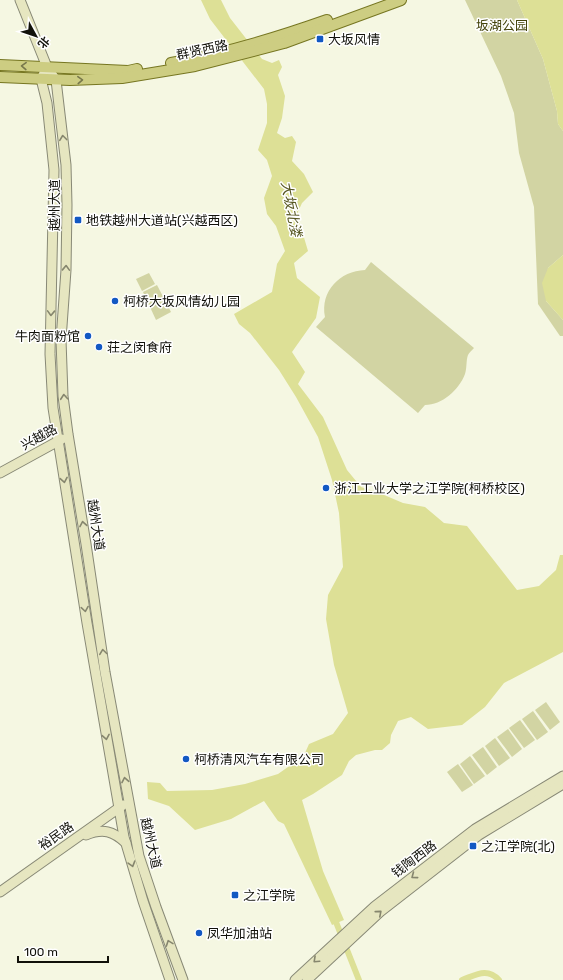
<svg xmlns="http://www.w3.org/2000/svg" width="563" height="980" font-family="Rubik,'Noto Sans SC',sans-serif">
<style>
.green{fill:#d2d4a3}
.water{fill:#dde096}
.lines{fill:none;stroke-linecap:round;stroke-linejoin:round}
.canal{stroke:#dde096;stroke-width:6}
.secondary-casing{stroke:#888976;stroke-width:11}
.primary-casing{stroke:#767621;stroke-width:12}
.secondary{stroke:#e6e6c0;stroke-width:9}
.primary{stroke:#cdcd82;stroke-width:10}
.oneway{stroke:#78784c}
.oneway2{stroke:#86866e}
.poi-dot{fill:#1258c3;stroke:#fff;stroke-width:1.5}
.labels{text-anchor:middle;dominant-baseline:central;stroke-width:3;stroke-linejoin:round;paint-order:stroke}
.park-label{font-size:13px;fill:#44440b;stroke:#fff}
.poi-label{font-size:13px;fill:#11110a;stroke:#fff;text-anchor:start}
.street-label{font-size:13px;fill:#11110a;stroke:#fff}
.water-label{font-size:14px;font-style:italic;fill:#575722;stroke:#fff}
</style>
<rect width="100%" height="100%" fill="#f5f7e2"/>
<!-- green -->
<g class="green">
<polygon points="465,0 517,0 543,59 557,111 558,124 563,131 563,255 548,268 546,301 563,320 563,336 560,336 538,304 534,207 519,153 514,113 501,76"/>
<path d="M 371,262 L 474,348 C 472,350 469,353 468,355 C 466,360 467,368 465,374 C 459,390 442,405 425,405 L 418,413 L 316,327 L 325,317 C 320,291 340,271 365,270 Z"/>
<polygon points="149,273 155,284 142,291 136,279"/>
<polygon points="157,285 171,312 156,320 143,292"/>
<polygon points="546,702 560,722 550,730 535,710"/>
<polygon points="533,711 548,732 537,740 522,719"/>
<polygon points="520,720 535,740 524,748 509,728"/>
<polygon points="508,729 522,749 512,757 497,737"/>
<polygon points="495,738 510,758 499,766 485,746"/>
<polygon points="483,747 497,767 487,775 472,755"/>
<polygon points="470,756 485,776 474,784 460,764"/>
<polygon points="458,764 473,785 462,792 447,772"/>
</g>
<!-- water -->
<g class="water">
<polygon points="201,0 221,0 230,18 262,59 272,63 279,60 282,67 278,75 285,96 282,118 277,133 285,138 292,136 296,142 292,161 304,174 313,192 302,203 297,214 308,251 294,263 297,278 320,297 316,318 292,352 305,372 298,384 323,417 347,470 361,487 377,492 403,503 425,507 444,523 467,526 517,590 539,586 556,570 560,555 563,555 563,652 504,683 485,707 462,725 428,729 411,717 398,721 391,735 390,743 382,750 375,750 356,755 349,761 342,775 313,794 302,800 323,871 344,920 332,925 284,824 278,821 264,801 231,819 195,830 169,806 148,799 147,782 160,783 167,791 212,790 245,784 278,774 288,767 301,762 309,744 333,734 348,713 334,665 326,619 328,595 343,567 339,513 332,480 318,437 296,397 279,370 250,333 239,324 234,314 272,292 277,264 285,251 276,226 267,214 264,198 272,176 267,160 258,150 267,123 267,104 264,89 210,19"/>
<polygon points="517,0 563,0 563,131 558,124 557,111 543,59"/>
<polygon points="563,255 563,320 546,301 542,283 548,268"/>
</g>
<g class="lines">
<!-- canal -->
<g class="canal">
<polyline points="334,917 359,980"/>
<path d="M 462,980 C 476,975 487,967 499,980"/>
</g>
<defs>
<g id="secondary">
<polyline points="20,0 47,67 56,80 66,165 67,205 66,270 61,340 63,396 68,434 86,544 105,672 139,856 156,907 183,980"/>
<polyline points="44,73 41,79 47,103 54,170 50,354 53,408 87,623 124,837 143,901 170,980"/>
<polyline points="0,473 62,439"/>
<path d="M 86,835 C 103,828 113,831 126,843"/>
<polyline points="0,892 123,805"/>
<polyline points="295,980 375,906 475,829 563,776"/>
<polyline points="307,980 380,912 479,835 563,784"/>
</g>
<g id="primary">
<path d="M 171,63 C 224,54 276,38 327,20"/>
<polyline points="0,65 128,71 137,69"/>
<polyline points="0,77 70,80 122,78 195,66 284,43 401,0"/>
</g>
</defs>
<!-- secondary casing -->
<use href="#secondary" class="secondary-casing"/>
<!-- primary casing -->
<use href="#primary" class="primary-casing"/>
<!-- secondary -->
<use href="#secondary" class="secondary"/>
<!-- primary -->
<use href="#primary" class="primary"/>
</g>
<!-- one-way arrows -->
<defs><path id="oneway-chevron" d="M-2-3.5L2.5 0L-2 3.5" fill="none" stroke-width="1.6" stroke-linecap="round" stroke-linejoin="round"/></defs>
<g class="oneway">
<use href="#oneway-chevron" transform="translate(24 66) rotate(-178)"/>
<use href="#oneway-chevron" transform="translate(80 80) rotate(-3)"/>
</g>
<g class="oneway2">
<use href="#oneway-chevron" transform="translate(63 138) rotate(-97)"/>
<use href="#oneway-chevron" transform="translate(66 268) rotate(-88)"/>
<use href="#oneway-chevron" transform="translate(51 313) rotate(92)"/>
<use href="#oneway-chevron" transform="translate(64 397) rotate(-95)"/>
<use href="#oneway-chevron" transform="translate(64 480) rotate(80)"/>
<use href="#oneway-chevron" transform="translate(83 524) rotate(-100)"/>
<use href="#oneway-chevron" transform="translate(85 609) rotate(81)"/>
<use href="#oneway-chevron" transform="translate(103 652) rotate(-98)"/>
<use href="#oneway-chevron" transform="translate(106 737) rotate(80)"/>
<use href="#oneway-chevron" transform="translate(125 780) rotate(-101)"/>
<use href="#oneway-chevron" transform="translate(132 864) rotate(74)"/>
<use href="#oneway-chevron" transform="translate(414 876) rotate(143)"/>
<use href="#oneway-chevron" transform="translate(379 913) rotate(-41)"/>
<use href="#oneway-chevron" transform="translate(169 943) rotate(-110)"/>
<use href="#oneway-chevron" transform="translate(316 960) rotate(137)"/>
</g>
<!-- markers -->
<g class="poi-dot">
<rect x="316" y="35" width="8" height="8" rx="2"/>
<rect x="74" y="216" width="8" height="8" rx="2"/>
<circle cx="115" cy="301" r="4"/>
<circle cx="88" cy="336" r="4"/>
<circle cx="99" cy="347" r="4"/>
<circle cx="326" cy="488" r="4"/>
<circle cx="186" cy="759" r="4"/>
<rect x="469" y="842" width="8" height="8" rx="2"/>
<rect x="231" y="891" width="8" height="8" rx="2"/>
<circle cx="199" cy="933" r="4"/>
</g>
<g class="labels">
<!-- park labels -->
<g class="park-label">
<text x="502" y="25">坂湖公园</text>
</g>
<!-- poi labels -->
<g class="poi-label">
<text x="328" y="39">大坂风情</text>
<text x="86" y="220">地铁越州大道站(兴越西区)</text>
<text x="123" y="301">柯桥大坂风情幼儿园</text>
<text x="80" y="336" text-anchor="end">牛肉面粉馆</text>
<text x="107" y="347">荘之闵食府</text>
<text x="334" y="488">浙江工业大学之江学院(柯桥校区)</text>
<text x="194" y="759">柯桥清风汽车有限公司</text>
<text x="481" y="846">之江学院(北)</text>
<text x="243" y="895">之江学院</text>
<text x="207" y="933">凤华加油站</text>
</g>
<!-- street labels -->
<g class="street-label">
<text transform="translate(202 50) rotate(-12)">群贤西路</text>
<text transform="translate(54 205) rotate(-90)">越州大道</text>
<text transform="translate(39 437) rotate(-28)">兴越路</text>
<text transform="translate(96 525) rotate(81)">越州大道</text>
<text transform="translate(56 836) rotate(-35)">裕民路</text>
<text transform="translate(151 843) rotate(77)">越州大道</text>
<text transform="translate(414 859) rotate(-37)">钱陶西路</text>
</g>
<!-- water labels -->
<g class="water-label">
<text transform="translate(291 209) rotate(79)">大坂北溇</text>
</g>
</g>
<!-- north arrow -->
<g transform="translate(36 36) rotate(130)" stroke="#ffffff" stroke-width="3" paint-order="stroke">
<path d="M0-3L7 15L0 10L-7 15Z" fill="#11110a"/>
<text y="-6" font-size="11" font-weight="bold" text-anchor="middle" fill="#11110a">北</text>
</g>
<!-- scale -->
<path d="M18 956v6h90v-6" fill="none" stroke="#11110a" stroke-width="2"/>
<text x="24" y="956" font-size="12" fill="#11110a" stroke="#ffffff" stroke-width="3" paint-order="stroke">100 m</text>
</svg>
